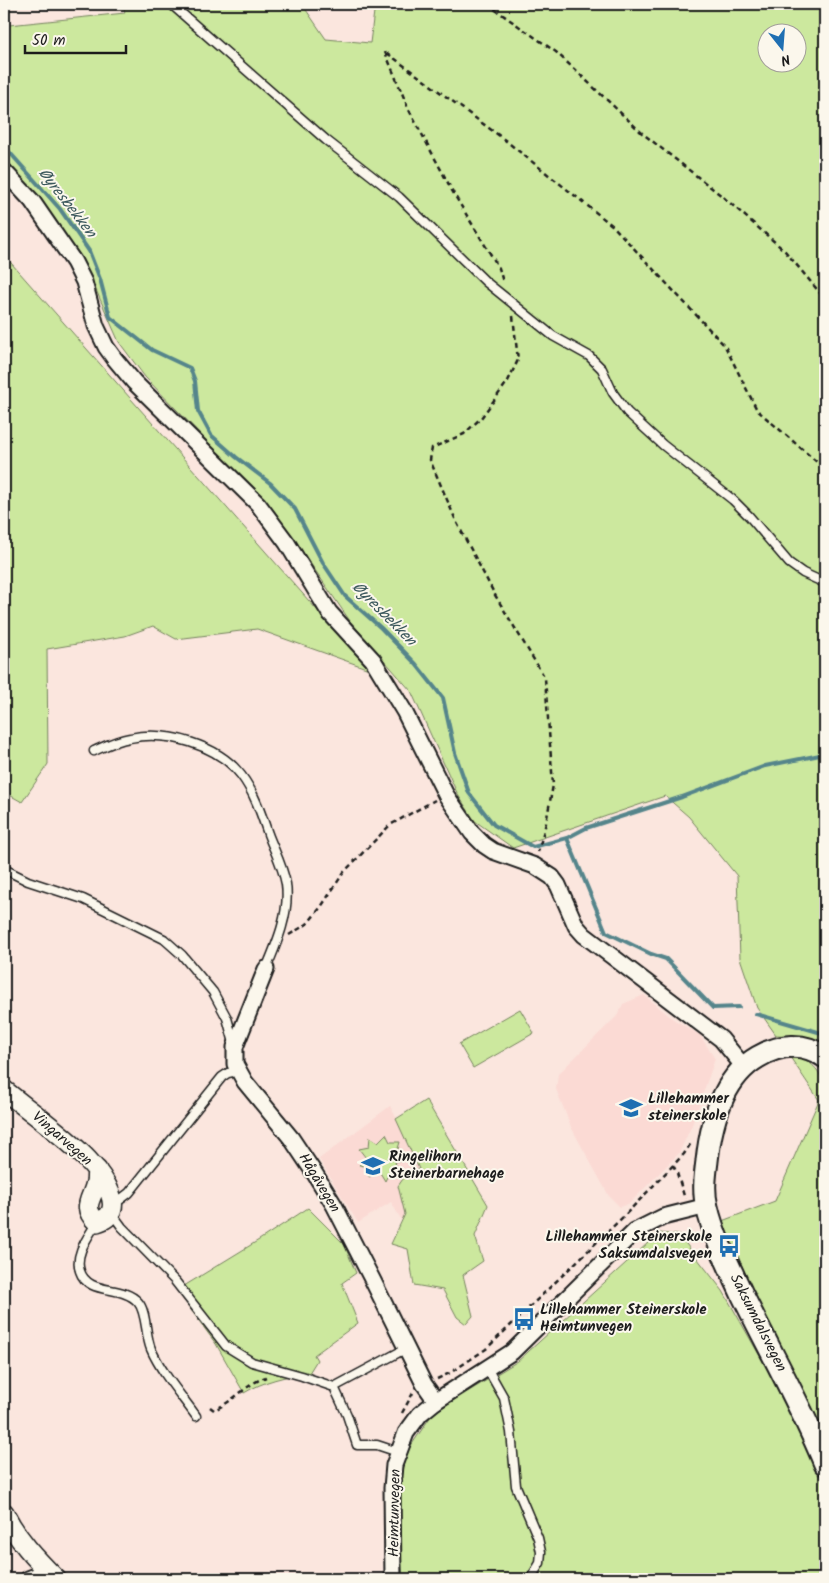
<svg xmlns="http://www.w3.org/2000/svg" width="829" height="1583" font-family="Kalam,sans-serif">
<style>
.built{fill:#fbdad4}
.green{fill:#cce89e;stroke:#74825d;fill-rule:evenodd}
.lines{fill:none;stroke-linecap:round;stroke-linejoin:round}
.stream{stroke:#55858b;stroke-width:4}
.service-casing{stroke:#1c1c1c;stroke-width:11}
.minor-casing{stroke:#1c1c1c;stroke-width:19}
.tertiary-casing{stroke:#1c1c1c;stroke-width:22}
.secondary-casing{stroke:#1c1c1c;stroke-width:25}
.path{stroke:#1c1c1c;stroke-width:2.5;stroke-dasharray:5 4;stroke-linecap:butt}
.service{stroke:#fbf7ec;stroke-width:8}
.minor{stroke:#fbf7ec;stroke-width:15}
.tertiary{stroke:#fbf7ec;stroke-width:19}
.secondary{stroke:#fbf7ec;stroke-width:21}
.labels{text-anchor:middle;dominant-baseline:central;stroke-width:4;stroke-linejoin:round;paint-order:stroke}
.poi-label{font-size:15px;font-weight:bold;fill:#1c1c1c;stroke:#fbf7ec;text-anchor:start}
.street-label{font-size:15px;fill:#1c1c1c;stroke:#fbf7ec}
.water-label{font-size:16px;font-style:italic;fill:#3d595d;stroke:#fbf7ec}
</style>
<rect width="100%" height="100%" fill="#fbe6de"/>
<filter id="ink" filterUnits="userSpaceOnUse"><feTurbulence type="fractalNoise" baseFrequency=".02" numOctaves="2"/><feDisplacementMap in="SourceGraphic" scale="10" xChannelSelector="R" yChannelSelector="G"/><feConvolveMatrix kernelMatrix="1 2 1 2 8 2 1 2 1" color-interpolation-filters="sRGB"/></filter>
<g filter="url(#ink)">
<!-- built -->
<g class="built">
<polygon points="644,995 673,1019 700,1035 715,1059 692,1125 679,1153 630,1203 620,1207 609,1196 571,1127 556,1089 558,1074 617,1016 623,1004"/>
<polygon points="390,1106 427,1174 408,1231 391,1202 358,1223 319,1159"/>
</g>
<!-- green -->
<g class="green">
<path d="M 4,4 L 6,4 L 9,25 L 125,13 L 123,4 L 302,4 L 326,39 L 370,43 L 375,4 L 825,4 L 825,1045 L 809,1037 L 776,1035 L 757,1008 L 740,958 L 737,876 L 689,817 L 665,796 L 513,848 L 475,821 L 458,795 L 411,691 L 350,621 L 273,509 L 145,377 L 119,342 L 85,265 L 39,197 L 4,164 ZM 766,32 L 796,32 L 796,62 L 766,62 Z"/>
<polygon points="4,255 369,669 257,629 176,639 153,626 125,636 47,649 48,764 22,802 4,792"/>
<polygon points="520,1009 534,1033 473,1068 459,1044"/>
<path d="M 788,1054 C 810,1061 814,1063 825,1083 L 825,1433 L 750,1284 L 722,1221 L 775,1201 L 819,1100 Z"/>
<polygon points="426,1100 488,1205 475,1236 483,1261 463,1275 473,1316 466,1324 457,1317 443,1290 414,1285 408,1249 391,1244 405,1214 398,1186 408,1172 419,1169 396,1119"/>
<polygon points="386,1134 390,1142 400,1142 397,1152 405,1158 395,1162 399,1173 390,1171 385,1181 379,1171 369,1177 370,1167 359,1165 366,1158 359,1149 369,1147 370,1137 378,1142"/>
<path d="M 308,1208 L 344,1244 L 356,1273 L 342,1283 L 358,1323 L 314,1355 L 317,1360 L 309,1373 C 285,1376 264,1381 244,1393 L 216,1344 L 183,1299 L 184,1286 L 259,1240 Z"/>
<polygon points="659,1233 679,1235 723,1291 795,1418 825,1489 825,1579 403,1579 398,1515 400,1481 406,1453 433,1413 518,1361"/>
</g>
<g class="lines">
<!-- stream -->
<g class="stream">
<polyline points="4,146 60,209 89,251 100,279 110,317 152,350 190,368 195,381 198,411 211,435 236,457 270,483 295,509 323,563 345,596 381,628 416,664 443,698 455,753 469,793 494,825 533,847 567,838 586,828 682,797 765,766 825,754"/>
<polyline points="567,838 606,932 651,954 666,959 713,1008 739,1007"/>
<polyline points="756,1014 825,1034"/>
</g>
<defs>
<g id="service">
<polyline points="171,4 326,140 399,197 486,282 553,336 589,356 602,369 613,393 627,412 663,445 733,500 749,516 789,563 803,573 825,583"/>
<path d="M 94,751 C 105,746 117,740 130,738 C 166,730 218,745 241,775 C 254,792 261,813 268,834 C 274,850 283,867 286,884 C 290,913 277,943 266,969"/>
<polyline points="4,869 28,881 83,899 164,939 182,955 213,992 227,1018 234,1043"/>
<polyline points="113,1205 129,1193 222,1077 228,1073 238,1071"/>
<polyline points="111,1212 122,1227 175,1281 226,1346 252,1362 302,1376 334,1387 407,1348"/>
<path d="M 97,1222 C 89,1236 74,1254 80,1271 C 88,1296 122,1284 138,1302 C 147,1312 145,1335 151,1349 C 161,1372 181,1395 196,1416"/>
<polyline points="487,1368 504,1398 511,1432 516,1486 538,1538 541,1552 540,1563 531,1578"/>
<polyline points="334,1387 347,1415 357,1445 377,1445 398,1452"/>
</g>
<g id="minor">
<polyline points="4,171 32,201 74,262 84,282 96,326 106,347 114,358 134,382 258,504 287,543 329,612 373,660 404,711 446,795 472,833 484,845 493,851 535,866 552,877 558,885 576,926 584,935 721,1039 744,1067"/>
<polyline points="266,969 235,1047 235,1064 245,1082 291,1138 315,1174 334,1205 373,1281 424,1384 436,1401"/>
<polyline points="28,1579 48,1571"/>
<polyline points="393,1579 392,1488 394,1465 406,1433 420,1414 436,1401 512,1352 635,1231 663,1217 707,1206"/>
</g>
<g id="tertiary">
<path d="M 4,1090 C 32,1113 63,1134 88,1160 C 102,1175 130,1213 97,1222 C 80,1206 93,1199 96,1182 C 97,1178 96,1174 97,1170"/>
<path d="M 4,1513 C 17,1539 36,1559 56,1579"/>
</g>
<path id="secondary" d="M 825,1057 C 804,1042 780,1044 758,1057 C 722,1078 711,1123 707,1161 C 705,1176 703,1192 707,1207 C 714,1237 729,1266 742,1294 C 770,1351 801,1405 825,1464"/>
</defs>
<!-- service casing -->
<use href="#service" class="service-casing"/>
<!-- minor casing -->
<use href="#minor" class="minor-casing"/>
<!-- tertiary casing -->
<use href="#tertiary" class="tertiary-casing"/>
<!-- secondary casing -->
<use href="#secondary" class="secondary-casing"/>
<!-- path -->
<g class="path">
<polyline points="487,4 556,52 642,133 722,196 785,251 825,299"/>
<polyline points="385,52 409,110 455,196 499,268 503,282"/>
<polyline points="387,53 501,137 613,226 725,346 757,410 825,469"/>
<polyline points="513,316 518,360 508,381 481,418 464,434 432,448 430,460 457,523 495,595 545,678 553,785 546,823 538,852"/>
<polyline points="289,935 307,924 321,907 344,872 390,825 435,800"/>
<polyline points="673,1165 677,1173 685,1199"/>
<polyline points="437,1379 450,1373 486,1349 626,1214 684,1154 691,1143"/>
<path d="M 210,1407 L 214,1410 C 233,1402 246,1384 266,1377"/>
<polyline points="402,1413 413,1393"/>
</g>
<!-- service -->
<use href="#service" class="service"/>
<!-- minor -->
<use href="#minor" class="minor"/>
<!-- tertiary -->
<use href="#tertiary" class="tertiary"/>
<!-- secondary -->
<use href="#secondary" class="secondary"/>
</g>
</g>
<!-- icons -->
<defs>
<symbol id="school-bare" viewBox="-9 -9 18 18"><path d="M0-5L7-2L0 1L-7-2ZM-4 1L0 2.5L4 1V4Q0 6-4 4Z" fill="#1f6fb2" stroke="#fbf7ec" stroke-width="2.5" paint-order="stroke"/></symbol>
<symbol id="bus-bare" viewBox="-9 -9 18 18"><path d="M-5-6H5V4H4V6H2V4H-2V6H-4V4H-5ZM-3.5-4V0h7V-4ZM-3.5 1.2v1.5H-2V1.2ZM2 1.2v1.5H3.5V1.2Z" fill="#1f6fb2" stroke="#fbf7ec" stroke-width="2.5" paint-order="stroke"/></symbol>
</defs>
<g fill-rule="evenodd">
<use href="#school-bare" x="615" y="1092" width="32" height="32"/>
<use href="#school-bare" x="357" y="1150" width="32" height="32"/>
<use href="#bus-bare" x="713" y="1230" width="32" height="32"/>
<use href="#bus-bare" x="508" y="1303" width="32" height="32"/>
</g>
<g class="labels">
<!-- poi labels -->
<g class="poi-label">
<text x="648" y="1099">Lillehammer<tspan x="648" dy="17">steinerskole</tspan></text>
<text x="389" y="1157">Ringelihorn<tspan x="389" dy="17">Steinerbarnehage</tspan></text>
<text x="712" y="1237" text-anchor="end">Lillehammer Steinerskole<tspan x="712" dy="17">Saksumdalsvegen</tspan></text>
<text x="540" y="1310">Lillehammer Steinerskole<tspan x="540" dy="17">Heimtunvegen</tspan></text>
</g>
<!-- street labels -->
<g class="street-label">
<text transform="translate(62 1139) rotate(41)">Vingarvegen</text>
<text transform="translate(319 1183) rotate(59)">Hågåvegen</text>
<text transform="translate(758 1323) rotate(63)">Saksumdalsvegen</text>
<text transform="translate(395 1513) rotate(-89)">Heimtunvegen</text>
</g>
<!-- water labels -->
<g class="water-label">
<text transform="translate(67 203) rotate(52)">Øyresbekken</text>
<text transform="translate(384 614) rotate(45)">Øyresbekken</text>
</g>
</g>
<!-- margin -->
<rect width="829" height="1583" fill="none" stroke="#fbf7ec" stroke-width="20"/>
<rect x="10" y="10" width="809" height="1563" fill="none" stroke="#1c1c1c" stroke-width="2" filter="url(#ink)"/>
<!-- north arrow -->
<g transform="translate(782 48) rotate(163)"><circle r="24" fill="#fbf7ec" stroke="#a29f99"/>
<path d="M0-4L9 19L0 12L-9 19Z" fill="#1f6fb2"/>
<text y="-8" font-size="14" font-weight="bold" text-anchor="middle" fill="#1c1c1c">N</text>
</g>
<!-- scale -->
<path d="M25 45v8h101v-8" fill="none" stroke="#1c1c1c" stroke-width="2.5"/>
<text x="32" y="45" font-size="15" fill="#1c1c1c" stroke="#fbf7ec" stroke-width="4" paint-order="stroke">50 m</text>
</svg>
